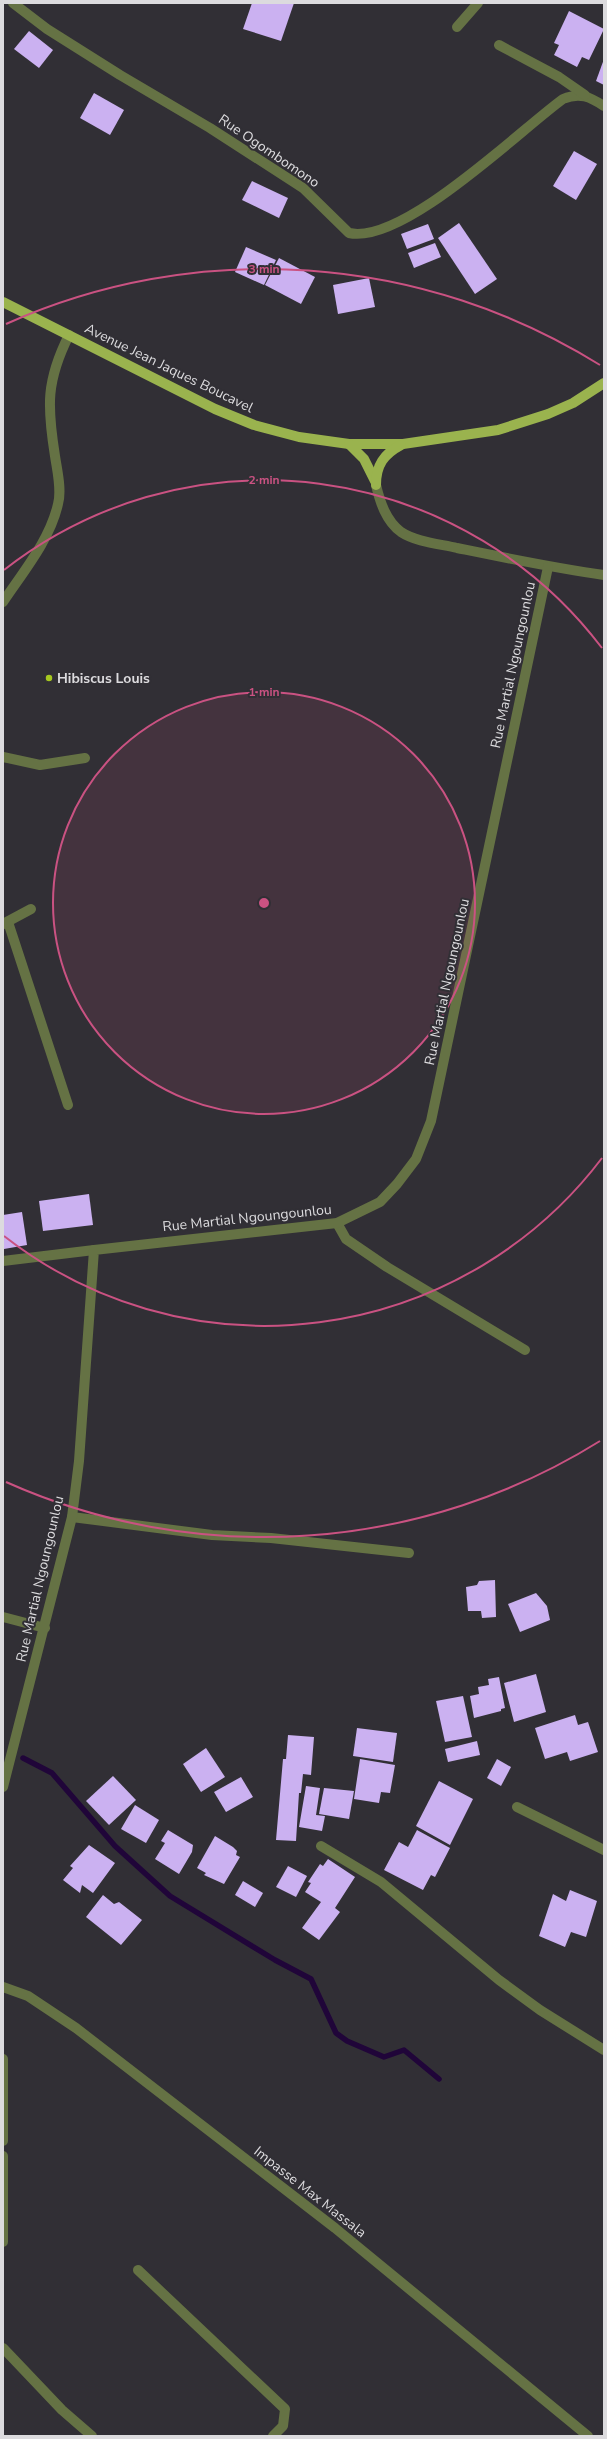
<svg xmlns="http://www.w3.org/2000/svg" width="607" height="2439" font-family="'Nunito Sans',sans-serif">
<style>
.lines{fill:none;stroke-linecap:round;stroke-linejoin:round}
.stream{stroke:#200539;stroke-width:5.5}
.building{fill:#cbb1f1}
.minor{stroke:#657244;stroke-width:10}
.major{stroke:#9ab34e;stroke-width:10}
.ring{fill:none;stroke:#ca5282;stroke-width:2}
.poi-dot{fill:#a6c820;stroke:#312f35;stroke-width:1.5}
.labels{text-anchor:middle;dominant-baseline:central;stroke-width:4;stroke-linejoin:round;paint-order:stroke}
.street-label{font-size:14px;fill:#dcdbde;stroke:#312f35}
.poi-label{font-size:14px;font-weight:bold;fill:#dcdbde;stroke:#312f35;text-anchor:start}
.centre{fill:#ca5282;stroke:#312f35;stroke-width:2}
.ring-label{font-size:12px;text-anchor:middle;font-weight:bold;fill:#ca5282;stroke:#312f35;stroke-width:4;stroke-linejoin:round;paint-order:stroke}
</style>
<rect width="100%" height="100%" fill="#312f35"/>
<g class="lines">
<!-- stream -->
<polyline class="stream" points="23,1758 52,1773 115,1846 170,1896 275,1960 311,1979 336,2033 347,2041 384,2057 404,2050 439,2079"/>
</g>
<!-- building -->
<g class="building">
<polygon points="252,3 294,3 281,41 243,29"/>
<polygon points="569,11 604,29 589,60 582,57 577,67 554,55 559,45 554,43"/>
<polygon points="29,31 53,50 39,68 14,49"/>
<polygon points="604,59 604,85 596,81"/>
<polygon points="94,93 124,110 110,135 80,118"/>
<polygon points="574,151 597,164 576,200 553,186"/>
<polygon points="252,181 288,198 279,218 242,200"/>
<polygon points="459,223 497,279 475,294 438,238"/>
<polygon points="428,224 434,239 407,249 401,234"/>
<polygon points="435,243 441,257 414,268 408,253"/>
<polygon points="246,247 276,260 264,285 235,272"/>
<polygon points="279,258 315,277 301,304 265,285"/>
<polygon points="369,278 375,307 338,314 333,285"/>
<polygon points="89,1194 93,1225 43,1231 39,1201"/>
<polygon points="22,1212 27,1245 4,1249 3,1215"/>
<polygon points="495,1580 496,1617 482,1618 481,1611 468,1611 466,1587 477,1585 479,1581"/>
<polygon points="536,1593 547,1606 550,1620 520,1632 508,1604"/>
<polygon points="536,1674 546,1712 514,1722 504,1683"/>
<polygon points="499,1677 505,1708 501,1709 501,1711 474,1718 470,1696 479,1694 478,1687 489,1685 488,1679"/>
<polygon points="463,1696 472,1737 445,1742 436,1701"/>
<polygon points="575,1715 578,1725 588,1722 598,1752 570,1761 567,1752 545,1759 535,1728"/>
<polygon points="357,1728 397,1733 393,1762 353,1756"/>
<polygon points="288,1735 314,1737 311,1775 303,1774 301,1793 299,1793 296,1841 276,1840 283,1759 286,1759"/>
<polygon points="477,1741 480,1755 448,1762 445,1749"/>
<polygon points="206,1748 225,1777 201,1792 183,1764"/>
<polygon points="360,1759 395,1765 390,1793 381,1792 379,1803 354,1799"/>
<polygon points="497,1759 511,1767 501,1786 487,1778"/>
<polygon points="113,1776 136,1800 109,1825 86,1801"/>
<polygon points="241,1777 253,1797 226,1812 214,1792"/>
<polygon points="439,1781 473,1799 450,1845 416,1826"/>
<polygon points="306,1786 320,1788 316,1815 325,1816 322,1831 299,1827"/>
<polygon points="324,1788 354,1791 349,1819 319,1814"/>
<polygon points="135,1805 159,1820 146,1843 121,1829"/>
<polygon points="168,1830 193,1845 192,1852 179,1874 155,1859 165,1843 161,1841"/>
<polygon points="417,1830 450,1848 435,1877 431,1875 423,1890 384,1870 399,1842 408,1847"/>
<polygon points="215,1836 233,1847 237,1851 236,1855 240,1857 224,1884 204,1875 206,1873 197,1868"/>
<polygon points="89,1845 115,1863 93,1893 82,1885 80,1893 63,1880 73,1868 70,1866"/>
<polygon points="328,1859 355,1877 335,1908 340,1912 319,1940 302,1928 321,1902 305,1892 311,1883 308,1882 320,1864 323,1866"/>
<polygon points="288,1866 307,1876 296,1897 276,1887"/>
<polygon points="243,1881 263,1893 255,1907 235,1895"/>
<polygon points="570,1890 597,1901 586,1937 571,1932 565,1947 539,1936 553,1894 566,1901"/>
<polygon points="103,1895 114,1904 119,1902 142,1920 121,1945 86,1917"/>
</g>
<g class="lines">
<!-- minor -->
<g class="minor">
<path d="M 13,3 L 47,29 L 120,75 L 210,128 L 303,188 L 349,233 C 403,245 520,130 563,99 C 580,92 590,97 604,106"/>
<polyline points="457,27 478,3"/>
<polyline points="499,45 559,77 585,95"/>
<path d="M 376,485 C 380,502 386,521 401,532 C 416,542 440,544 457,548 C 506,558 554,568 604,575"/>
<path d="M 3,602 C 23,572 50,540 58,504 C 62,490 57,470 55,456 C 47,406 46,381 69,335"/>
<polyline points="3,757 40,765 85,758"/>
<polyline points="8,922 68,1105"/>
<polyline points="3,924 31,909"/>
<polyline points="337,1223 346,1239 387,1267 525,1350"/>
<polyline points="3,1261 94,1250"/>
<polyline points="72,1517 212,1535 271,1538 409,1553"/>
<polyline points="3,1617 45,1628"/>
<polyline points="3,1787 72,1517 79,1461 94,1250 337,1223 380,1202 397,1184 416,1159 431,1121 548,567"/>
<polyline points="517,1807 604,1850"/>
<polyline points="321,1846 381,1882 499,1980 540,2010 604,2050"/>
<polyline points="3,1987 28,1996 76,2028 335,2228 588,2436"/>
<polyline points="3,2059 3,2141"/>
<polyline points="3,2156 3,2242"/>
<polyline points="138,2270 285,2409 283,2426 273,2436"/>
<polyline points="3,2348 62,2410 92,2436"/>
</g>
<!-- major -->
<g class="major">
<polyline points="3,302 215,409 254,425 299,437 349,444 403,444 498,430 548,414 573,403 604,383"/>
<polyline points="349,444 364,459 375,481"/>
<path d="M 376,485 C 376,465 384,454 401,445"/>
</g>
</g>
<!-- distance rings -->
<circle cx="264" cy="903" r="211" fill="#ca5282" fill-opacity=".12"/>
<g class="ring">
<circle cx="264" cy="903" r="211"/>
<path d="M602 1158A423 423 0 0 1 4 1236M4 570A423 423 0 0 1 602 648"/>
<path d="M600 1441A634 634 0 0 1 6 1482M6 324A634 634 0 0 1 600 365"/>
</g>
<!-- markers -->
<circle class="poi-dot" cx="49" cy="678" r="4"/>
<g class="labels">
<!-- street labels -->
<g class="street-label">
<text transform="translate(269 151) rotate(34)">Rue Ogombomono</text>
<text transform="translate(169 368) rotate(26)">Avenue Jean Jaques Boucavel</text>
<text transform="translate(513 665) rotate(-78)">Rue Martial Ngoungounlou</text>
<text transform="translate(447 982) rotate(-78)">Rue Martial Ngoungounlou</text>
<text transform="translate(247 1218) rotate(-6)">Rue Martial Ngoungounlou</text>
<text transform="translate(40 1579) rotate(-77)">Rue Martial Ngoungounlou</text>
<text transform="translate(310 2192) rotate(38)">Impasse Max Massala</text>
</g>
<!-- poi labels -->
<g class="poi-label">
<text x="57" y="678">Hibiscus Louis</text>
</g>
</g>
<circle cx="264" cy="903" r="6" class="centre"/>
<g class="ring-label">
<text x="264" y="273">3 min</text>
<text x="264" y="484">2 min</text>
<text x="264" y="696">1 min</text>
</g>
<!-- border -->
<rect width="607" height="2439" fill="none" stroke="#dcdbde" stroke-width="8"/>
</svg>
